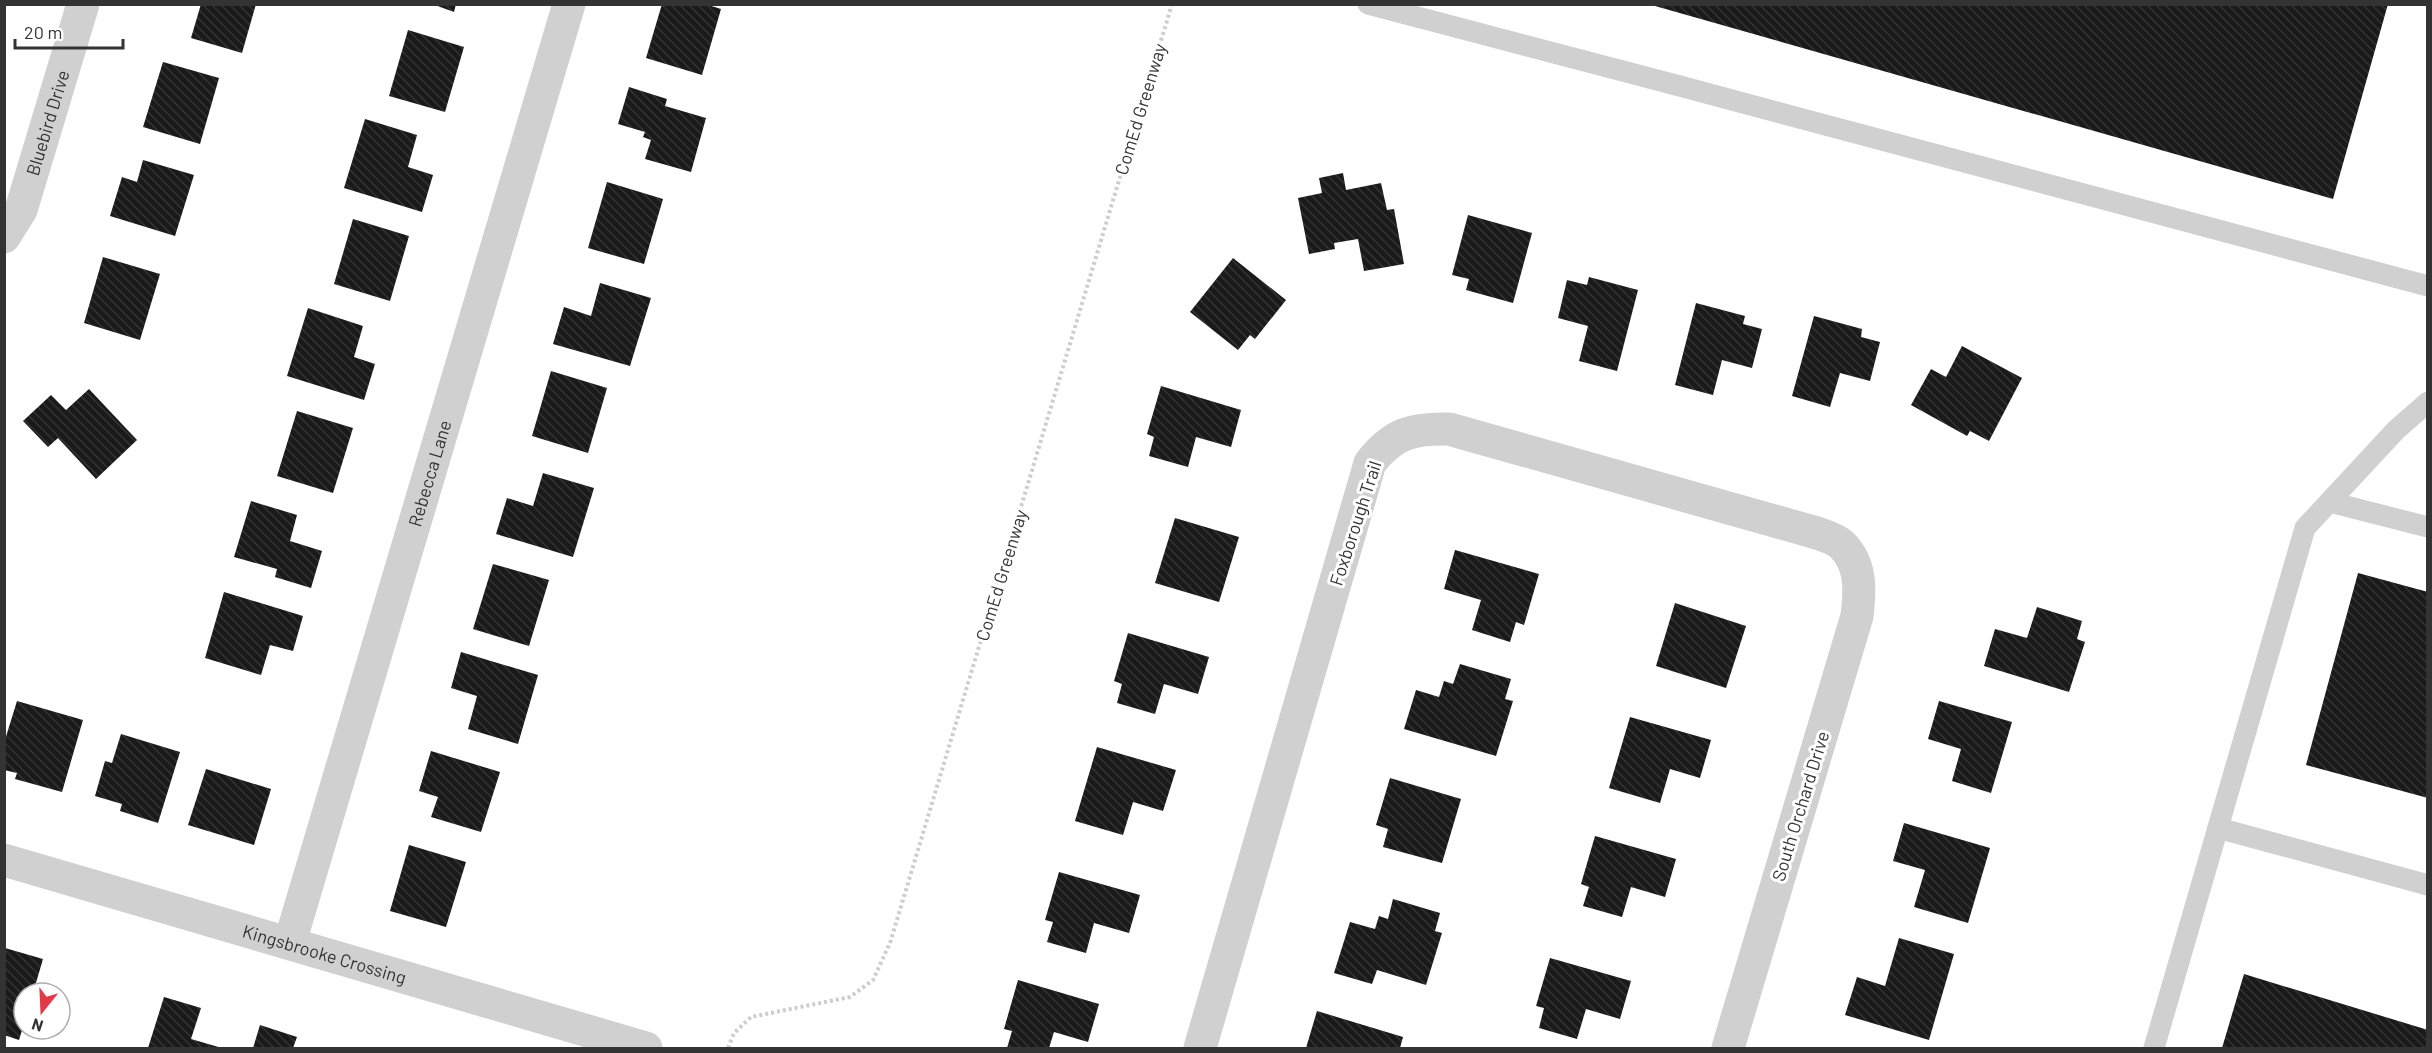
<svg xmlns="http://www.w3.org/2000/svg" width="2432" height="1053" font-family="Barlow,sans-serif">
<style>
.building{fill:url(#building-back-hatch)}
.lines{fill:none;stroke-linecap:round;stroke-linejoin:round}
.path{stroke:#cdcdcd;stroke-width:4;stroke-dasharray:3 3;stroke-linecap:butt}
.lane{stroke:#d0d0d0;stroke-width:21}
.street{stroke:#d0d0d0;stroke-width:33}
.labels{text-anchor:middle;dominant-baseline:central;stroke-width:6;stroke-linejoin:round;paint-order:stroke}
.street-label{font-size:18px;fill:#333;stroke:#fff}
</style>
<defs>
<pattern id="building-back-hatch" width="6" height="6" patternUnits="userSpaceOnUse" patternTransform="scale(1.5)"><rect width="6" height="6" fill="#1a1a1a"/><path d="M-1 5l2 2M0 0l6 6M5-1l2 2" fill="none" stroke="#333"/></pattern>
</defs>
<rect width="100%" height="100%" fill="#fff"/>
<!-- building -->
<g class="building">
<polygon points="201,4 256,4 242,53 191,38"/>
<polygon points="432,4 456,4 454,12"/>
<polygon points="662,4 705,4 721,9 702,75 646,58"/>
<polygon points="1648,4 2388,4 2333,199"/>
<polygon points="408,30 464,47 445,112 389,96"/>
<polygon points="163,62 219,78 200,144 143,127"/>
<polygon points="629,87 667,99 665,106 706,118 691,172 645,159 651,140 643,137 645,132 618,124"/>
<polygon points="365,119 417,135 408,167 433,175 422,212 344,188"/>
<polygon points="143,160 194,175 175,236 110,216 122,177 137,182"/>
<polygon points="1343,173 1346,190 1381,183 1387,210 1394,209 1404,264 1364,271 1358,239 1334,243 1335,249 1309,254 1298,198 1322,193 1319,178"/>
<polygon points="607,182 663,199 644,264 588,248"/>
<polygon points="1468,215 1532,233 1513,303 1466,290 1469,279 1452,275"/>
<polygon points="353,219 409,236 390,301 334,284"/>
<polygon points="103,257 160,274 140,340 84,323"/>
<polygon points="1233,258 1286,300 1255,339 1250,335 1238,350 1190,312"/>
<polygon points="1589,277 1638,290 1617,371 1579,361 1588,326 1558,318 1567,280 1587,285"/>
<polygon points="600,283 651,298 630,366 553,344 564,307 591,316"/>
<polygon points="1696,303 1745,316 1743,324 1762,329 1752,368 1722,360 1713,395 1675,385"/>
<polygon points="308,308 363,326 354,357 375,364 364,400 287,376"/>
<polygon points="1814,316 1862,329 1861,337 1880,342 1870,381 1840,373 1830,407 1792,396"/>
<polygon points="1962,346 2022,378 1989,441 1970,431 1967,436 1911,405 1931,369 1946,377"/>
<polygon points="551,371 607,388 588,453 532,436"/>
<polygon points="1161,386 1241,410 1231,447 1196,437 1188,467 1149,456 1154,437 1147,434"/>
<polygon points="89,389 137,440 96,479 58,438 48,447 23,421 51,395 66,410"/>
<polygon points="297,411 353,428 333,493 277,476"/>
<polygon points="543,473 594,488 573,557 496,534 507,498 533,506"/>
<polygon points="251,501 297,515 290,541 322,551 311,588 275,577 277,569 234,557"/>
<polygon points="1175,518 1239,537 1219,602 1155,583"/>
<polygon points="1455,550 1539,574 1524,625 1516,622 1510,642 1472,630 1481,600 1444,589"/>
<polygon points="493,564 549,580 529,646 473,629"/>
<polygon points="2358,573 2428,592 2428,798 2306,765"/>
<polygon points="224,592 303,616 293,651 270,645 261,675 205,658"/>
<polygon points="1675,603 1746,626 1726,688 1656,666"/>
<polygon points="2037,607 2082,621 2077,639 2085,642 2069,692 1984,666 1995,629 2027,638"/>
<polygon points="1128,633 1209,657 1198,694 1164,684 1155,714 1117,703 1122,684 1114,681"/>
<polygon points="461,652 538,675 518,744 468,729 477,696 451,688"/>
<polygon points="1460,664 1511,679 1505,699 1513,701 1496,756 1404,729 1416,690 1439,697 1444,681 1453,684"/>
<polygon points="17,701 83,720 62,792 15,779 17,773 4,770 4,743"/>
<polygon points="1939,701 2012,722 1991,793 1952,781 1961,749 1928,739"/>
<polygon points="1630,717 1711,740 1700,778 1670,769 1660,803 1609,788"/>
<polygon points="121,734 180,752 158,823 120,811 122,804 95,796 105,761 112,763"/>
<polygon points="1097,747 1176,770 1163,811 1133,802 1123,835 1075,821"/>
<polygon points="431,751 500,772 481,832 431,817 438,797 419,791"/>
<polygon points="206,769 271,789 254,845 188,825"/>
<polygon points="1390,778 1461,799 1442,863 1383,847 1388,829 1376,825"/>
<polygon points="1904,823 1990,848 1968,923 1914,907 1925,870 1893,861"/>
<polygon points="1595,836 1676,859 1665,897 1631,887 1622,917 1583,906 1589,887 1581,884"/>
<polygon points="409,845 466,862 446,927 390,911"/>
<polygon points="1059,872 1140,895 1129,933 1094,923 1086,953 1047,942 1053,922 1045,920"/>
<polygon points="1393,899 1440,913 1435,931 1442,933 1426,985 1377,970 1372,984 1334,973 1350,922 1375,929 1379,916 1388,919"/>
<polygon points="1899,938 1954,954 1929,1040 1845,1015 1857,977 1885,986"/>
<polygon points="5,948 43,959 33,993 24,993 24,1024 19,1040 4,1035"/>
<polygon points="1550,958 1631,981 1620,1019 1586,1009 1577,1039 1539,1028 1544,1008 1536,1006"/>
<polygon points="2244,974 2428,1030 2428,1048 2222,1048"/>
<polygon points="1018,980 1099,1004 1088,1042 1054,1032 1049,1048 1007,1048 1012,1031 1004,1029"/>
<polygon points="164,997 201,1008 191,1039 222,1048 148,1048"/>
<polygon points="1317,1011 1403,1037 1400,1048 1306,1048"/>
<polygon points="260,1025 297,1037 293,1048 253,1048"/>
</g>
<g class="lines">
<!-- path -->
<polyline class="path" points="728,1048 734,1033 751,1017 850,997 873,980 890,943 1172,4"/>
<!-- lane -->
<g class="lane">
<polyline points="1368,4 1676,85 2428,286"/>
<polyline points="2330,502 2428,527"/>
<polyline points="2218,828 2428,885"/>
<polyline points="2154,1048 2305,528 2396,430 2428,402"/>
</g>
<!-- street -->
<g class="street">
<path id="s1" d="M 4,237 L 21,210 L 83,4"/>
<path id="s2" d="M 4,860 L 646,1048"/>
<path id="s3" d="M 290,942 L 569,4"/>
<path d="M 1200,1048 L 1370,463 C 1393,433 1413,428 1449,429 L 1817,533 C 1825,536 1836,539 1842,545 C 1862,565 1860,591 1857,616 L 1728,1048"/>
</g>
</g>
<g class="labels">
<!-- street labels -->
<g class="street-label">
<text transform="translate(1140 109) rotate(-73)">ComEd Greenway</text>
<text stroke="none"><textPath href="#s1" startOffset="123">Bluebird Drive</textPath></text>
<text stroke="none"><textPath href="#s3" startOffset="489">Rebecca Lane</textPath></text>
<text transform="translate(1355 523) rotate(-72)">Foxborough Trail</text>
<text transform="translate(1001 575) rotate(-73)">ComEd Greenway</text>
<text transform="translate(1800 806) rotate(-73)">South Orchard Drive</text>
<text stroke="none"><textPath href="#s2" startOffset="334">Kingsbrooke Crossing</textPath></text>
</g>
</g>
<!-- border -->
<rect width="2432" height="1053" fill="none" stroke="#333333" stroke-width="12"/>
<!-- north arrow -->
<g transform="translate(42 1011) rotate(198)"><circle r="28" fill="#ffffff" stroke="#adadad" stroke-width="1.5"/>
<path d="M0-4.5L10 22L0 15L-10 22Z" fill="#e63946"/>
<text y="-9" font-size="16" font-weight="bold" text-anchor="middle" fill="#333333">N</text>
</g>
<!-- scale -->
<path d="M15 39v9h108v-9" fill="none" stroke="#333333" stroke-width="3"/>
<text x="24" y="39" font-size="18" fill="#333333" stroke="#ffffff" stroke-width="4.5" paint-order="stroke">20 m</text>
</svg>
